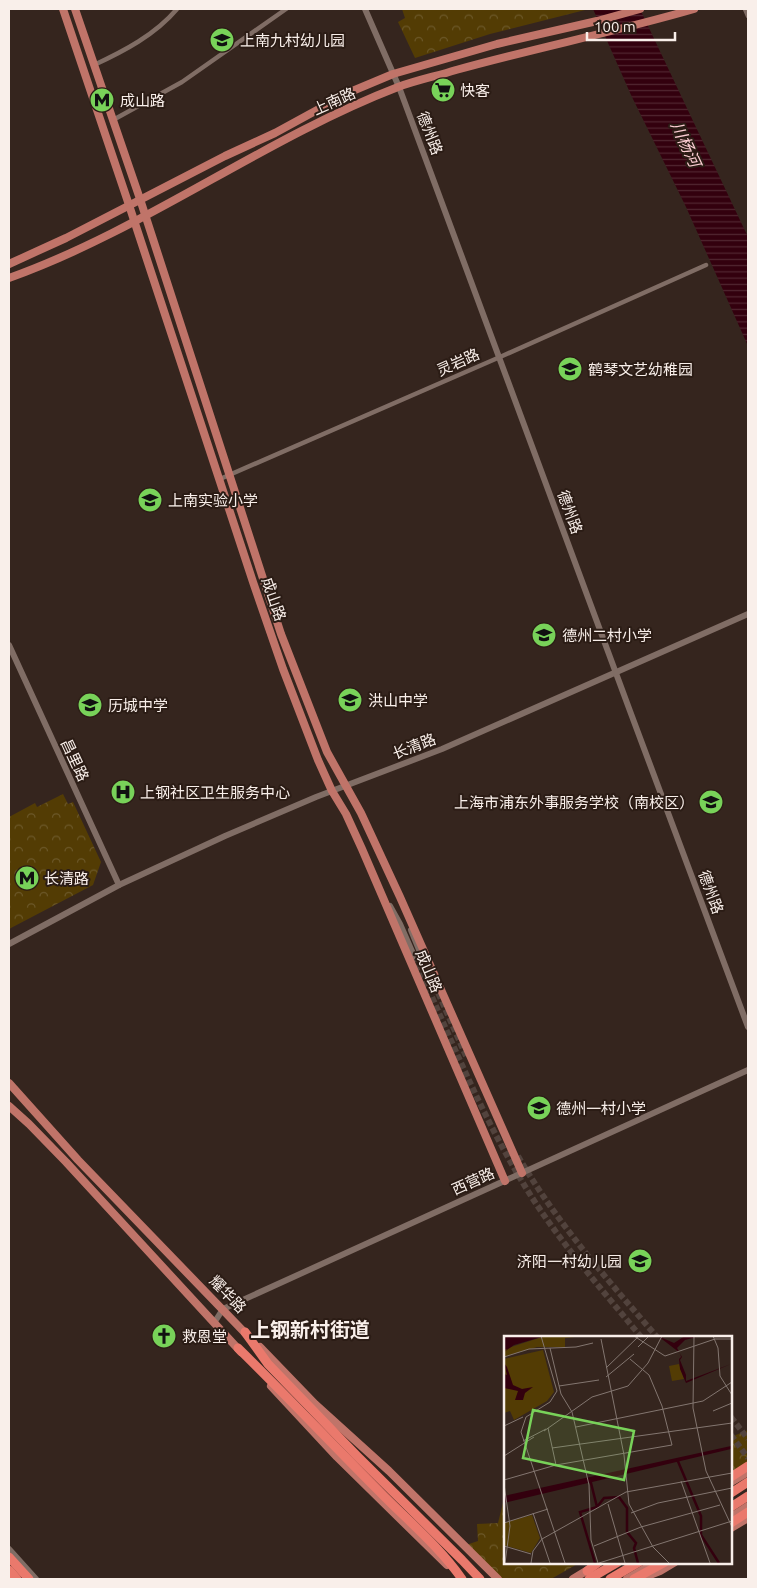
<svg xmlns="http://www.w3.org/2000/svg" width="757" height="1588" font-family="Ubuntu,'Noto Sans SC',sans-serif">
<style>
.forest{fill:url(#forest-crowns)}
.water{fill:url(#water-rules)}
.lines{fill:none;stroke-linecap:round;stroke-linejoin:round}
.secondary-tunnel{stroke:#52433d;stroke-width:6;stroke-dasharray:6 3;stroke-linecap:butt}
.street{stroke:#806d65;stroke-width:4.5}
.secondary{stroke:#806d65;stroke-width:6}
.primary{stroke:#c07469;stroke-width:8}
.highway{stroke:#ea796c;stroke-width:9}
.labels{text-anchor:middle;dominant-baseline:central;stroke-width:4;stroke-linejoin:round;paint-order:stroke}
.poi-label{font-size:15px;fill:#f9efea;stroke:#2b1c15;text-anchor:start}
.street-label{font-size:15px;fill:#f9efea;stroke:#2b1c15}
.water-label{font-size:16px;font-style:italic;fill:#fdced4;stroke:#2b1c15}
.district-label{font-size:20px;font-weight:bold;fill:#f9efea;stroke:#2b1c15}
.inset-river{fill:none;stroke:#33000e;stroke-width:2.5}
.inset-road{fill:none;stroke:#837670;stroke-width:1}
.view{fill:#78d259;fill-opacity:0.15;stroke:#78d259;stroke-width:2.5}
.inset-edge{fill:none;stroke:#f9efea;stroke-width:2.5}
</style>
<defs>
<pattern id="forest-crowns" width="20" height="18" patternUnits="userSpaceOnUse" patternTransform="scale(1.25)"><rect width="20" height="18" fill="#533c04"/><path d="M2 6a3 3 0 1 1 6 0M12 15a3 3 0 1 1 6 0" fill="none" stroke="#6c5829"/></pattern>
<pattern id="water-rules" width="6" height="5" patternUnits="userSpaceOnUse" patternTransform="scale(1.25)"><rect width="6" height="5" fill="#33000e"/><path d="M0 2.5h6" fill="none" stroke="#512631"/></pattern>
</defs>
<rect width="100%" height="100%" fill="#35251e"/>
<!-- forest -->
<g class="forest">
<polygon points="402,9 589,9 490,34 415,58 398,22 405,18"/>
<polygon points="63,794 68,804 73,802 101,862 93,885 9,929 9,817 35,803 37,807"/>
<polygon points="748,1430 748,1462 731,1472 731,1437"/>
<polygon points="506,1491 506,1562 581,1562 551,1579 502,1579 466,1545 478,1541 477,1524 498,1523"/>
</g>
<!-- water -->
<polygon class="water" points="593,9 640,9 748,237 748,346 686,207 631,95"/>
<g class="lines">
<!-- secondary-tunnel -->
<g class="secondary-tunnel">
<polyline points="420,952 466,1056"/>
<path d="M 414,956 C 448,1032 479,1111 523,1183 C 556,1238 600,1287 641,1337"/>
<path d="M 518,1156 C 556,1222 607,1279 657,1337"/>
<polyline points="731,1417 748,1439"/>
<polyline points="731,1435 748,1458"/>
</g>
<!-- street -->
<g class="street">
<polyline points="745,9 748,16"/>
<path d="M 94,65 C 124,51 155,35 177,9"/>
<polyline points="113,120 182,82 286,9"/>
<polyline points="220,479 500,357 706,265"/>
</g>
<!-- secondary -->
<g class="secondary">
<polyline points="365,9 399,87 630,711 748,1027"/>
<polyline points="9,645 119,885"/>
<polyline points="390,906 400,924 414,956"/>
<polyline points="411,930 420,952"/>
<polyline points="9,944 119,885 225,836 316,797 442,749 748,614"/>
<polyline points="214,1323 223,1309 748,1070"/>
<polyline points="9,1549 36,1579"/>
</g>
<!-- primary -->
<g class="primary">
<polyline points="63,9 129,205 253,582 283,669 318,760 332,791 346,814 362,849 505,1181"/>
<polyline points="75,9 140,199 281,634 327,752 361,813 400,897 522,1173"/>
<polyline points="9,264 66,238 225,156 275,133 350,92 393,74 497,44 597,21 640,9"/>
<path d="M 9,278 C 146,229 263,139 398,87 C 417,80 437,76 456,70 C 535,48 615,32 694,9"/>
<polyline points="9,1083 78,1160 248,1336"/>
<polyline points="9,1106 29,1124 66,1162 241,1352"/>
<polyline points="260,1347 315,1404 389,1471 498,1579"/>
<polyline points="271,1386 337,1457 447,1565"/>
<polyline points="731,1482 748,1472"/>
<polyline points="731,1517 748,1506"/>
<polyline points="731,1528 748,1518"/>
<polyline points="645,1577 660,1571 675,1562"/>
<polyline points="573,1579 591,1568"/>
<polyline points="627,1579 656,1562"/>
</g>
<!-- highway -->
<g class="highway">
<polyline points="245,1332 268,1364 357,1456 462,1560 480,1579"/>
<path d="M 238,1348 C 286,1395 331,1443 378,1490 C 406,1519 439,1546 462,1579"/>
<polyline points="731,1477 748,1466"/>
<polyline points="731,1493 748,1482"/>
<polyline points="731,1507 748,1496"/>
<polyline points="731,1523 748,1512"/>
<polyline points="9,1557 29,1579"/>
<polyline points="9,1570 17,1579"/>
<polyline points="587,1571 599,1562"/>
<polyline points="589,1579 618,1562"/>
<polyline points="610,1579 639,1562"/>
<polyline points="634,1579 665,1562"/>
</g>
</g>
<!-- icons -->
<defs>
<symbol id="school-disc" viewBox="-11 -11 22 22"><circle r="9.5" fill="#78d259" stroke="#2b1c15"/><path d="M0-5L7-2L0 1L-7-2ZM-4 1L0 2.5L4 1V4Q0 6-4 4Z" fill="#111"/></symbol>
<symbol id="supermarket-disc" viewBox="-11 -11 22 22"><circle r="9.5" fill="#78d259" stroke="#2b1c15"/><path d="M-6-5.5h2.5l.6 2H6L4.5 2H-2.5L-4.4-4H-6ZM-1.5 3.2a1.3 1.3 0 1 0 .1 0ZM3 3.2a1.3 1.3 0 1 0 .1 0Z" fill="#111"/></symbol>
<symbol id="metro-disc" viewBox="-11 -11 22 22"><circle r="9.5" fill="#78d259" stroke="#2b1c15"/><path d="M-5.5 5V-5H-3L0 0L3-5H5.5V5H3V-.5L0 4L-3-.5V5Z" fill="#111"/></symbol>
<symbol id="hospital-disc" viewBox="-11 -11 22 22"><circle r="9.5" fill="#78d259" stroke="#2b1c15"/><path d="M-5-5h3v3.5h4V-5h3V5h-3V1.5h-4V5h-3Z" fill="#111"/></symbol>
<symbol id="church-disc" viewBox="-11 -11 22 22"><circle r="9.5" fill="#78d259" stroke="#2b1c15"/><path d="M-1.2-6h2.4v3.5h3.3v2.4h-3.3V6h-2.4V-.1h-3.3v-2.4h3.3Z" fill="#111"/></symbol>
</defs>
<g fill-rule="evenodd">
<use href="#school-disc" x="208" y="26" width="28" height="28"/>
<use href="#supermarket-disc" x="429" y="76" width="28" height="28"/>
<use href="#metro-disc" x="88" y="86" width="28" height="28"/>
<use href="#school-disc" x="556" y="355" width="28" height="28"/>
<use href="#school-disc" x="136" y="486" width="28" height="28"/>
<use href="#school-disc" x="530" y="621" width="28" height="28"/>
<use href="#school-disc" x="336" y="686" width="28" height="28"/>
<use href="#school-disc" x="76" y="691" width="28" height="28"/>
<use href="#hospital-disc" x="109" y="778" width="28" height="28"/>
<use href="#school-disc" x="697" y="788" width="28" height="28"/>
<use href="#metro-disc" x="13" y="864" width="28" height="28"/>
<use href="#school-disc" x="525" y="1094" width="28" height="28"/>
<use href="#school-disc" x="626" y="1247" width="28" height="28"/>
<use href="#church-disc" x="150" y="1322" width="28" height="28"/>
</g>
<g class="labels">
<!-- poi labels -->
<g class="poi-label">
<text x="240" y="40">上南九村幼儿园</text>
<text x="460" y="90">快客</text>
<text x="120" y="100">成山路</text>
<text x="588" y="369">鹤琴文艺幼稚园</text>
<text x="168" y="500">上南实验小学</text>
<text x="562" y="635">德州二村小学</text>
<text x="368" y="700">洪山中学</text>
<text x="108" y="705">历城中学</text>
<text x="140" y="792">上钢社区卫生服务中心</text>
<text x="694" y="802" text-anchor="end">上海市浦东外事服务学校（南校区）</text>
<text x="44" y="878">长清路</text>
<text x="556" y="1108">德州一村小学</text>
<text x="622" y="1261" text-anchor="end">济阳一村幼儿园</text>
<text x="182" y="1336">救恩堂</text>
</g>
<!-- street labels -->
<g class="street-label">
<text transform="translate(334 101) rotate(-24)">上南路</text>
<text transform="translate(430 133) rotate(69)">德州路</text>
<text transform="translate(458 362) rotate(-24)">灵岩路</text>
<text transform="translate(570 512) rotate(70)">德州路</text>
<text transform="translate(274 599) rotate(71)">成山路</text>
<text transform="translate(414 746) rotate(-21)">长清路</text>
<text transform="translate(75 760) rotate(65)">昌里路</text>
<text transform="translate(711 892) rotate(70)">德州路</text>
<text transform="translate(429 971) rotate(67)">成山路</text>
<text transform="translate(473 1181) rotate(-24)">西营路</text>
<text transform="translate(228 1294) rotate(46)">耀华路</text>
</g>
<!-- water labels -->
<g class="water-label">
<text transform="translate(686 144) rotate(65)">川杨河</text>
</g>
<!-- district labels -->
<g class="district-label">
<text x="310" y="1329">上钢新村街道</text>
</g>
</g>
<!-- overview -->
<g transform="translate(504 1336)">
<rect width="228" height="228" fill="#35251e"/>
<path d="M 41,0 L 80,0 L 61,2 L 61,11 L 33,11 L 0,21 L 1,13 ZM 39,14 L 50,56 L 43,65 L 10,84 L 6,75 L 0,77 L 0,23 Z" fill="#533c04"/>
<path d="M 175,28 L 180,43 L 168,45 L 165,30 ZM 28,179 L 36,202 L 27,217 L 0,209 L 0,187 Z" fill="#533c04"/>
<path d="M 0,0 L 41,0 L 10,9 L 0,16 L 3,13 L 0,14 ZM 154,0 L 170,7 L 181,0 L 196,0 L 181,4 L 173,12 L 178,21 L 176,24 L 182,39 L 182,45 L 227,28 L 182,47 L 176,33 L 175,23 L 177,21 L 176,17 ZM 0,27 L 3,31 L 9,49 L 18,53 L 29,51 L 21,57 L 19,64 L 11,64 L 14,55 L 0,52 L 0,38 L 3,39 ZM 227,110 L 227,113 L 0,167 L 0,160 Z" fill="#33000e"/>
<path class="inset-river" d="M 173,123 L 197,180 L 197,199 L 215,227M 86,143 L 93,171M 93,171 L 100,162 L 115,161 L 123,172 L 123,196 L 132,207 L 130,212 L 134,227M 91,227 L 76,176 L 93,171"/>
<path class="inset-road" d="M 37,0 L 53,55 L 46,66 L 22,81 L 17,96 L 61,227M 130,0 L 161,20 L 211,3 L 228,3M 190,0 L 189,72 L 202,135 L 228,191M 209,0 L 214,12 L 216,40 L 228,59M 97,3 L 120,119 L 125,168 L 149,211 L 165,227M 134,11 L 145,0M 46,12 L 57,58 L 68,76 L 85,149 L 87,204 L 94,227M 0,21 L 25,13 L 72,11 L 89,7M 102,32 L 135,0M 102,41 L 130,18M 55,50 L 95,44M 209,75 L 228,67M 0,90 L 19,81M 72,91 L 199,65 L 228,46M 44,92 L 52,129M 40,95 L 88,61 L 124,50 L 144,27 L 158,0M 19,105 L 42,93M 48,112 L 228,87M 0,120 L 30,101M 0,144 L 52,129 L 168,109 L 158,70 L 145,39 L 126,23M 177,145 L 206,227M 0,148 L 6,190 L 1,227M 104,168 L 121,227M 29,177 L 46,227M 127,177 L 154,167 L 228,152M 0,187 L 44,173M 0,210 L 27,218M 90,210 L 137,191 L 216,169M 27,227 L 29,215 L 38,203 L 122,156 L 228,137M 95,227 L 228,185"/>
<path class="view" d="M 29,74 L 130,95 L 120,144 L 19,122 Z"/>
<rect width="228" height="228" class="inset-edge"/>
</g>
<!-- border -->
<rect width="757" height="1588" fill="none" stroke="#f9efea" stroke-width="20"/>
<!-- scale -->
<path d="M587 32v8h88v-8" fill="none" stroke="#f9efea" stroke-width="2.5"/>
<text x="594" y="32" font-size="15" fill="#f9efea" stroke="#2b1c15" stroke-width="4" paint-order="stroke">100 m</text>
</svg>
